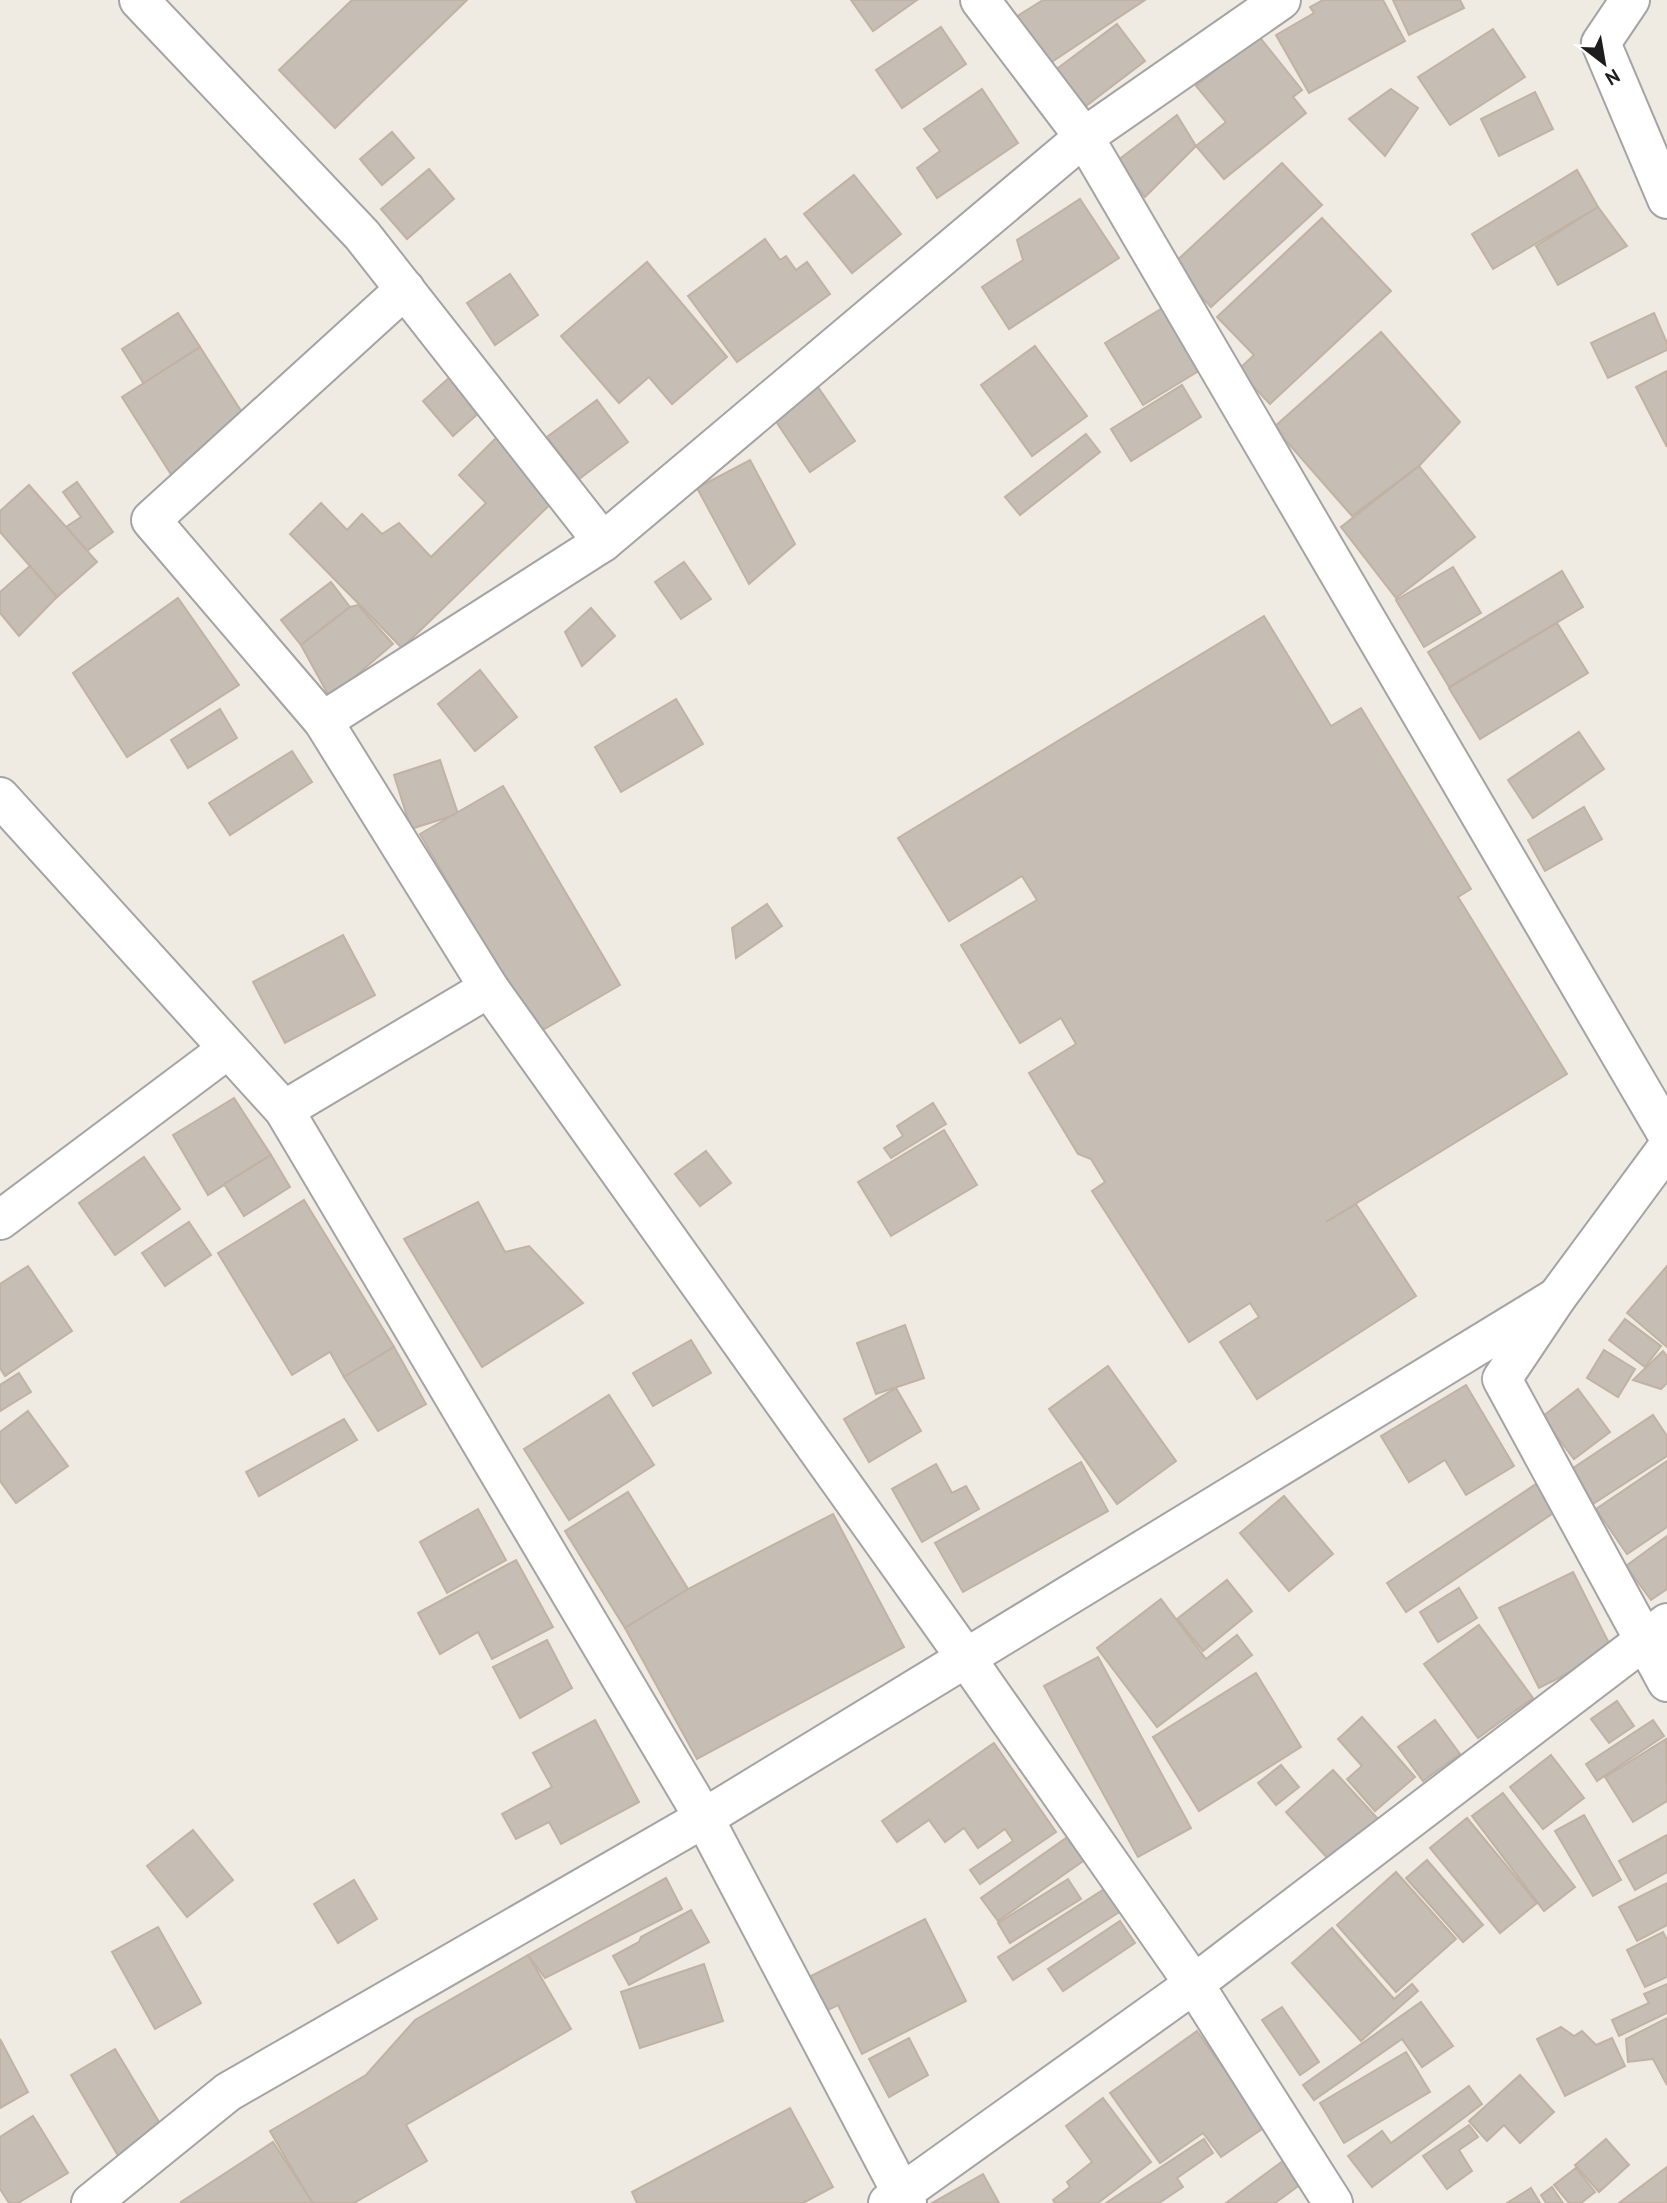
<svg xmlns="http://www.w3.org/2000/svg" width="1667" height="2203" font-family="'PT Sans',sans-serif">
<style>
.building{fill:#c6bdb5;stroke:#c1b2a3;stroke-width:2}
.lines{fill:none;stroke-linecap:round;stroke-linejoin:round}
.minor-casing{stroke:#a4a4a4;stroke-width:42}
.minor{stroke:#fff;stroke-width:38}
</style>
<rect width="100%" height="100%" fill="#efebe2"/>
<!-- building -->
<g class="building">
<polygon points="352,0 467,0 335,128 279,70"/>
<polygon points="851,0 917,0 873,31"/>
<polygon points="1043,0 1145,0 1047,65 1016,17"/>
<polygon points="1323,0 1383,0 1405,41 1309,93 1276,35 1314,13 1310,7"/>
<polygon points="1393,0 1460,0 1464,8 1409,35"/>
<polygon points="1117,24 1145,61 1082,109 1054,71"/>
<polygon points="941,27 966,64 902,108 876,70"/>
<polygon points="1493,29 1525,77 1450,125 1418,77"/>
<polygon points="1258,35 1302,90 1293,97 1306,113 1224,179 1196,146 1226,122 1196,86"/>
<polygon points="982,89 1018,143 937,198 917,168 940,151 924,129"/>
<polygon points="1391,89 1418,108 1385,156 1349,119"/>
<polygon points="1535,92 1553,129 1499,156 1481,119"/>
<polygon points="1177,115 1196,146 1145,197 1117,161"/>
<polygon points="392,132 414,158 382,185 360,159"/>
<polygon points="1282,163 1322,205 1211,307 1172,265"/>
<polygon points="429,169 454,199 407,239 381,209"/>
<polygon points="1577,170 1598,207 1493,269 1472,234"/>
<polygon points="854,175 901,234 852,273 804,214"/>
<polygon points="1080,199 1119,258 1009,329 982,287 1023,260 1017,240"/>
<polygon points="1598,207 1627,246 1558,285 1536,246"/>
<polygon points="1322,218 1391,291 1270,404 1238,370 1254,355 1217,317"/>
<polygon points="765,239 780,260 786,256 796,270 807,262 830,294 737,362 688,296"/>
<polygon points="647,262 727,357 672,404 649,377 619,403 561,336"/>
<polygon points="510,274 538,315 495,345 467,303"/>
<polygon points="1164,307 1202,369 1143,405 1105,343"/>
<polygon points="178,313 200,347 144,384 122,349"/>
<polygon points="1654,313 1667,343 1667,350 1608,378 1591,343"/>
<polygon points="1381,332 1460,422 1419,466 1352,516 1274,427"/>
<polygon points="1035,346 1087,416 1032,456 981,385"/>
<polygon points="200,347 252,428 174,479 122,397"/>
<polygon points="1667,371 1667,447 1636,387"/>
<polygon points="449,378 480,412 453,436 423,401"/>
<polygon points="1182,385 1201,417 1131,461 1111,429"/>
<polygon points="818,387 855,441 810,472 773,417"/>
<polygon points="597,400 628,442 579,479 547,437"/>
<polygon points="502,432 562,493 402,648 290,534 321,503 347,530 362,514 382,534 399,523 431,557 486,503 459,475"/>
<polygon points="1086,434 1100,452 1020,515 1005,497"/>
<polygon points="750,460 795,544 749,584 697,488"/>
<polygon points="1419,466 1475,537 1396,598 1341,527"/>
<polygon points="77,482 113,532 87,551 66,527 81,517 63,492"/>
<polygon points="29,485 97,562 57,597 0,532 0,511"/>
<polygon points="684,562 711,599 681,619 655,582"/>
<polygon points="30,566 57,597 19,636 0,613 0,592"/>
<polygon points="1453,567 1481,613 1424,647 1396,600"/>
<polygon points="1562,571 1583,607 1449,687 1428,652"/>
<polygon points="331,582 350,607 301,645 281,620"/>
<polygon points="178,598 239,685 127,757 73,673"/>
<polygon points="358,605 393,644 330,698 301,645 350,607"/>
<polygon points="591,608 615,636 582,666 565,632"/>
<polygon points="1264,616 1331,726 1361,708 1471,889 1458,897 1567,1074 1326,1222 1356,1204 1416,1296 1257,1399 1220,1342 1259,1317 1250,1303 1189,1342 1092,1191 1105,1182 1091,1159 1078,1154 1029,1073 1076,1044 1061,1018 1020,1043 961,945 1037,900 1022,876 949,921 898,838"/>
<polygon points="1557,623 1588,673 1480,739 1449,688"/>
<polygon points="480,670 517,717 475,751 438,704"/>
<polygon points="676,699 703,744 621,792 595,747"/>
<polygon points="220,709 237,738 188,768 171,740"/>
<polygon points="1579,732 1604,769 1533,818 1508,780"/>
<polygon points="292,751 312,782 230,835 209,803"/>
<polygon points="440,760 458,814 411,829 394,775"/>
<polygon points="503,786 620,985 536,1034 420,834"/>
<polygon points="1584,807 1602,839 1545,871 1528,840"/>
<polygon points="767,904 782,926 736,958 732,928"/>
<polygon points="343,935 375,995 285,1043 253,982"/>
<polygon points="234,1098 271,1155 208,1195 173,1135"/>
<polygon points="933,1103 946,1124 891,1158 884,1148 903,1136 897,1126"/>
<polygon points="944,1130 977,1185 891,1236 858,1182"/>
<polygon points="706,1151 731,1183 700,1206 675,1174"/>
<polygon points="271,1155 290,1187 244,1216 224,1184"/>
<polygon points="144,1157 180,1209 115,1255 79,1203"/>
<polygon points="304,1200 394,1347 344,1377 330,1352 292,1375 218,1253"/>
<polygon points="478,1202 505,1252 529,1246 583,1303 482,1367 404,1239"/>
<polygon points="189,1222 211,1255 165,1286 142,1253"/>
<polygon points="28,1266 72,1331 5,1376 0,1368 0,1284"/>
<polygon points="1667,1266 1667,1347 1627,1313"/>
<polygon points="1625,1319 1661,1346 1645,1367 1609,1340"/>
<polygon points="905,1325 924,1378 876,1394 857,1343"/>
<polygon points="691,1340 711,1373 653,1406 633,1373"/>
<polygon points="394,1347 426,1404 378,1431 344,1377"/>
<polygon points="1604,1350 1635,1369 1618,1397 1587,1378"/>
<polygon points="1663,1351 1667,1356 1667,1383 1661,1389 1633,1380"/>
<polygon points="1108,1366 1176,1461 1117,1504 1049,1409"/>
<polygon points="19,1373 31,1392 0,1411 0,1385"/>
<polygon points="1466,1385 1514,1466 1466,1495 1445,1460 1409,1482 1381,1436"/>
<polygon points="896,1388 921,1431 869,1462 844,1419"/>
<polygon points="1578,1389 1610,1432 1574,1459 1542,1417"/>
<polygon points="609,1395 654,1465 569,1520 524,1449"/>
<polygon points="28,1411 68,1466 16,1503 0,1481 0,1432"/>
<polygon points="1653,1415 1667,1436 1667,1456 1590,1506 1567,1472"/>
<polygon points="344,1419 357,1440 259,1496 246,1472"/>
<polygon points="1667,1461 1667,1527 1627,1554 1596,1509"/>
<polygon points="1081,1462 1108,1511 963,1592 935,1543"/>
<polygon points="936,1464 952,1493 966,1486 979,1509 922,1542 892,1489"/>
<polygon points="1539,1482 1558,1510 1406,1612 1387,1583"/>
<polygon points="628,1492 688,1589 625,1628 565,1531"/>
<polygon points="1284,1496 1333,1554 1289,1591 1240,1533"/>
<polygon points="478,1509 506,1560 447,1593 420,1542"/>
<polygon points="833,1514 904,1647 697,1759 625,1628 688,1589"/>
<polygon points="1667,1536 1667,1589 1651,1600 1626,1566"/>
<polygon points="516,1560 553,1627 492,1659 478,1632 440,1654 418,1613"/>
<polygon points="1573,1572 1613,1651 1539,1688 1499,1608"/>
<polygon points="1227,1580 1252,1611 1203,1651 1177,1619"/>
<polygon points="1459,1588 1477,1618 1438,1642 1420,1612"/>
<polygon points="1161,1599 1206,1659 1237,1635 1252,1655 1157,1727 1097,1648"/>
<polygon points="1479,1625 1533,1698 1478,1738 1424,1664"/>
<polygon points="547,1640 572,1688 520,1718 493,1667"/>
<polygon points="1098,1657 1191,1828 1138,1857 1044,1686"/>
<polygon points="1256,1673 1301,1747 1199,1811 1153,1737"/>
<polygon points="1617,1701 1634,1726 1609,1743 1591,1719"/>
<polygon points="1362,1717 1415,1777 1375,1811 1347,1779 1362,1766 1338,1739"/>
<polygon points="595,1720 639,1802 561,1844 549,1822 516,1839 502,1814 552,1787 533,1753"/>
<polygon points="1435,1720 1460,1754 1423,1781 1398,1747"/>
<polygon points="1653,1720 1664,1736 1597,1781 1586,1764"/>
<polygon points="1666,1739 1667,1801 1633,1822 1605,1777"/>
<polygon points="994,1743 1056,1832 980,1884 970,1870 1013,1841 1005,1829 978,1848 964,1828 945,1842 929,1820 897,1842 882,1821"/>
<polygon points="1551,1755 1584,1798 1543,1829 1510,1787"/>
<polygon points="1281,1765 1299,1787 1276,1805 1258,1783"/>
<polygon points="1333,1770 1378,1819 1330,1861 1286,1812"/>
<polygon points="1503,1793 1575,1887 1544,1911 1472,1816"/>
<polygon points="1584,1815 1621,1880 1593,1896 1555,1831"/>
<polygon points="1467,1818 1537,1903 1500,1933 1430,1848"/>
<polygon points="193,1830 233,1880 187,1917 147,1866"/>
<polygon points="1667,1835 1667,1872 1635,1890 1619,1861"/>
<polygon points="1069,1836 1086,1859 998,1921 981,1898"/>
<polygon points="1427,1860 1483,1925 1463,1942 1406,1878"/>
<polygon points="1396,1872 1456,1939 1396,1992 1337,1925"/>
<polygon points="666,1878 682,1909 545,1978 528,1955"/>
<polygon points="1068,1879 1081,1899 1010,1943 998,1923"/>
<polygon points="354,1880 377,1919 338,1943 314,1904"/>
<polygon points="1667,1883 1667,1925 1637,1941 1619,1907"/>
<polygon points="1106,1888 1121,1911 1013,1980 998,1957"/>
<polygon points="691,1910 709,1942 629,1985 613,1956 639,1942 641,1937"/>
<polygon points="925,1919 966,2001 862,2054 838,2005 822,2013 805,1979"/>
<polygon points="1120,1921 1135,1943 1063,1991 1048,1969"/>
<polygon points="158,1927 201,2003 155,2029 112,1952"/>
<polygon points="1332,1928 1394,1999 1412,1984 1418,1991 1361,2041 1292,1963"/>
<polygon points="1663,1932 1667,1940 1667,1977 1645,1987 1627,1950"/>
<polygon points="528,1955 571,2029 406,2125 427,2161 354,2203 312,2203 270,2131 366,2075 415,2020"/>
<polygon points="704,1964 723,2021 640,2048 621,1992"/>
<polygon points="1667,1984 1667,2013 1619,2036 1612,2020 1649,2003 1644,1994"/>
<polygon points="1421,2002 1453,2046 1422,2067 1402,2039 1314,2100 1303,2085"/>
<polygon points="1282,2007 1319,2062 1300,2075 1262,2020"/>
<polygon points="1667,2018 1667,2085 1653,2059 1628,2062 1626,2039"/>
<polygon points="1561,2027 1574,2036 1582,2031 1596,2045 1612,2038 1625,2066 1565,2096 1537,2039"/>
<polygon points="1197,2031 1265,2127 1221,2157 1203,2133 1160,2163 1110,2093"/>
<polygon points="909,2038 928,2075 889,2097 869,2059"/>
<polygon points="0,2039 28,2092 0,2108"/>
<polygon points="115,2049 165,2132 120,2159 71,2075"/>
<polygon points="1406,2052 1430,2092 1344,2143 1320,2103"/>
<polygon points="1520,2075 1554,2112 1520,2143 1504,2125 1487,2141 1469,2121"/>
<polygon points="1469,2086 1482,2104 1372,2187 1348,2156 1382,2131 1391,2143"/>
<polygon points="1103,2098 1151,2162 1098,2203 1055,2203 1053,2200 1070,2187 1067,2182 1092,2162 1066,2126"/>
<polygon points="790,2108 833,2187 803,2203 637,2203 632,2192"/>
<polygon points="33,2116 68,2173 18,2203 9,2203 0,2189 0,2137"/>
<polygon points="1469,2125 1478,2137 1459,2150 1472,2171 1447,2189 1423,2156"/>
<polygon points="1204,2139 1213,2153 1177,2178 1183,2187 1159,2203 1106,2203"/>
<polygon points="1606,2139 1629,2165 1599,2192 1575,2165"/>
<polygon points="273,2142 313,2203 182,2203 181,2202"/>
<polygon points="1291,2155 1308,2179 1275,2203 1226,2203"/>
<polygon points="1667,2167 1667,2203 1619,2203"/>
<polygon points="1576,2168 1595,2192 1581,2203 1569,2203 1554,2185"/>
<polygon points="983,2174 999,2203 932,2203"/>
<polygon points="1552,2187 1563,2203 1546,2203 1541,2195"/>
<polygon points="1531,2188 1540,2203 1507,2203"/>
</g>
<g class="lines">
<defs>
<g id="minor">
<polyline points="139,0 362,235 603,542"/>
<polyline points="980,0 1084,137 1667,1134"/>
<polyline points="1630,0 1601,43 1667,199"/>
<polyline points="405,289 151,520 323,721 489,988 966,1658 1194,1984 1333,2203"/>
<polyline points="323,721 603,542 1084,137 1281,0"/>
<polyline points="0,797 284,1110 704,1818 907,2203"/>
<polyline points="284,1110 489,988"/>
<polyline points="1667,1148 1557,1297 1502,1379 1667,1682"/>
<polyline points="0,1220 228,1049"/>
<polyline points="91,2203 228,2092 704,1818 1557,1297"/>
<polyline points="888,2203 1194,1984 1667,1623"/>
</g>
</defs>
<!-- minor casing -->
<use href="#minor" class="minor-casing"/>
<!-- minor -->
<use href="#minor" class="minor"/>
</g>
<!-- north arrow -->
<g transform="translate(1604 63) rotate(149)" stroke="#ffffff" stroke-width="5" paint-order="stroke">
<path d="M0-5L12 26L0 18L-12 26Z" fill="#1d1d1d"/>
<text y="-10" font-size="19" font-weight="bold" text-anchor="middle" fill="#1d1d1d">N</text>
</g>
</svg>
